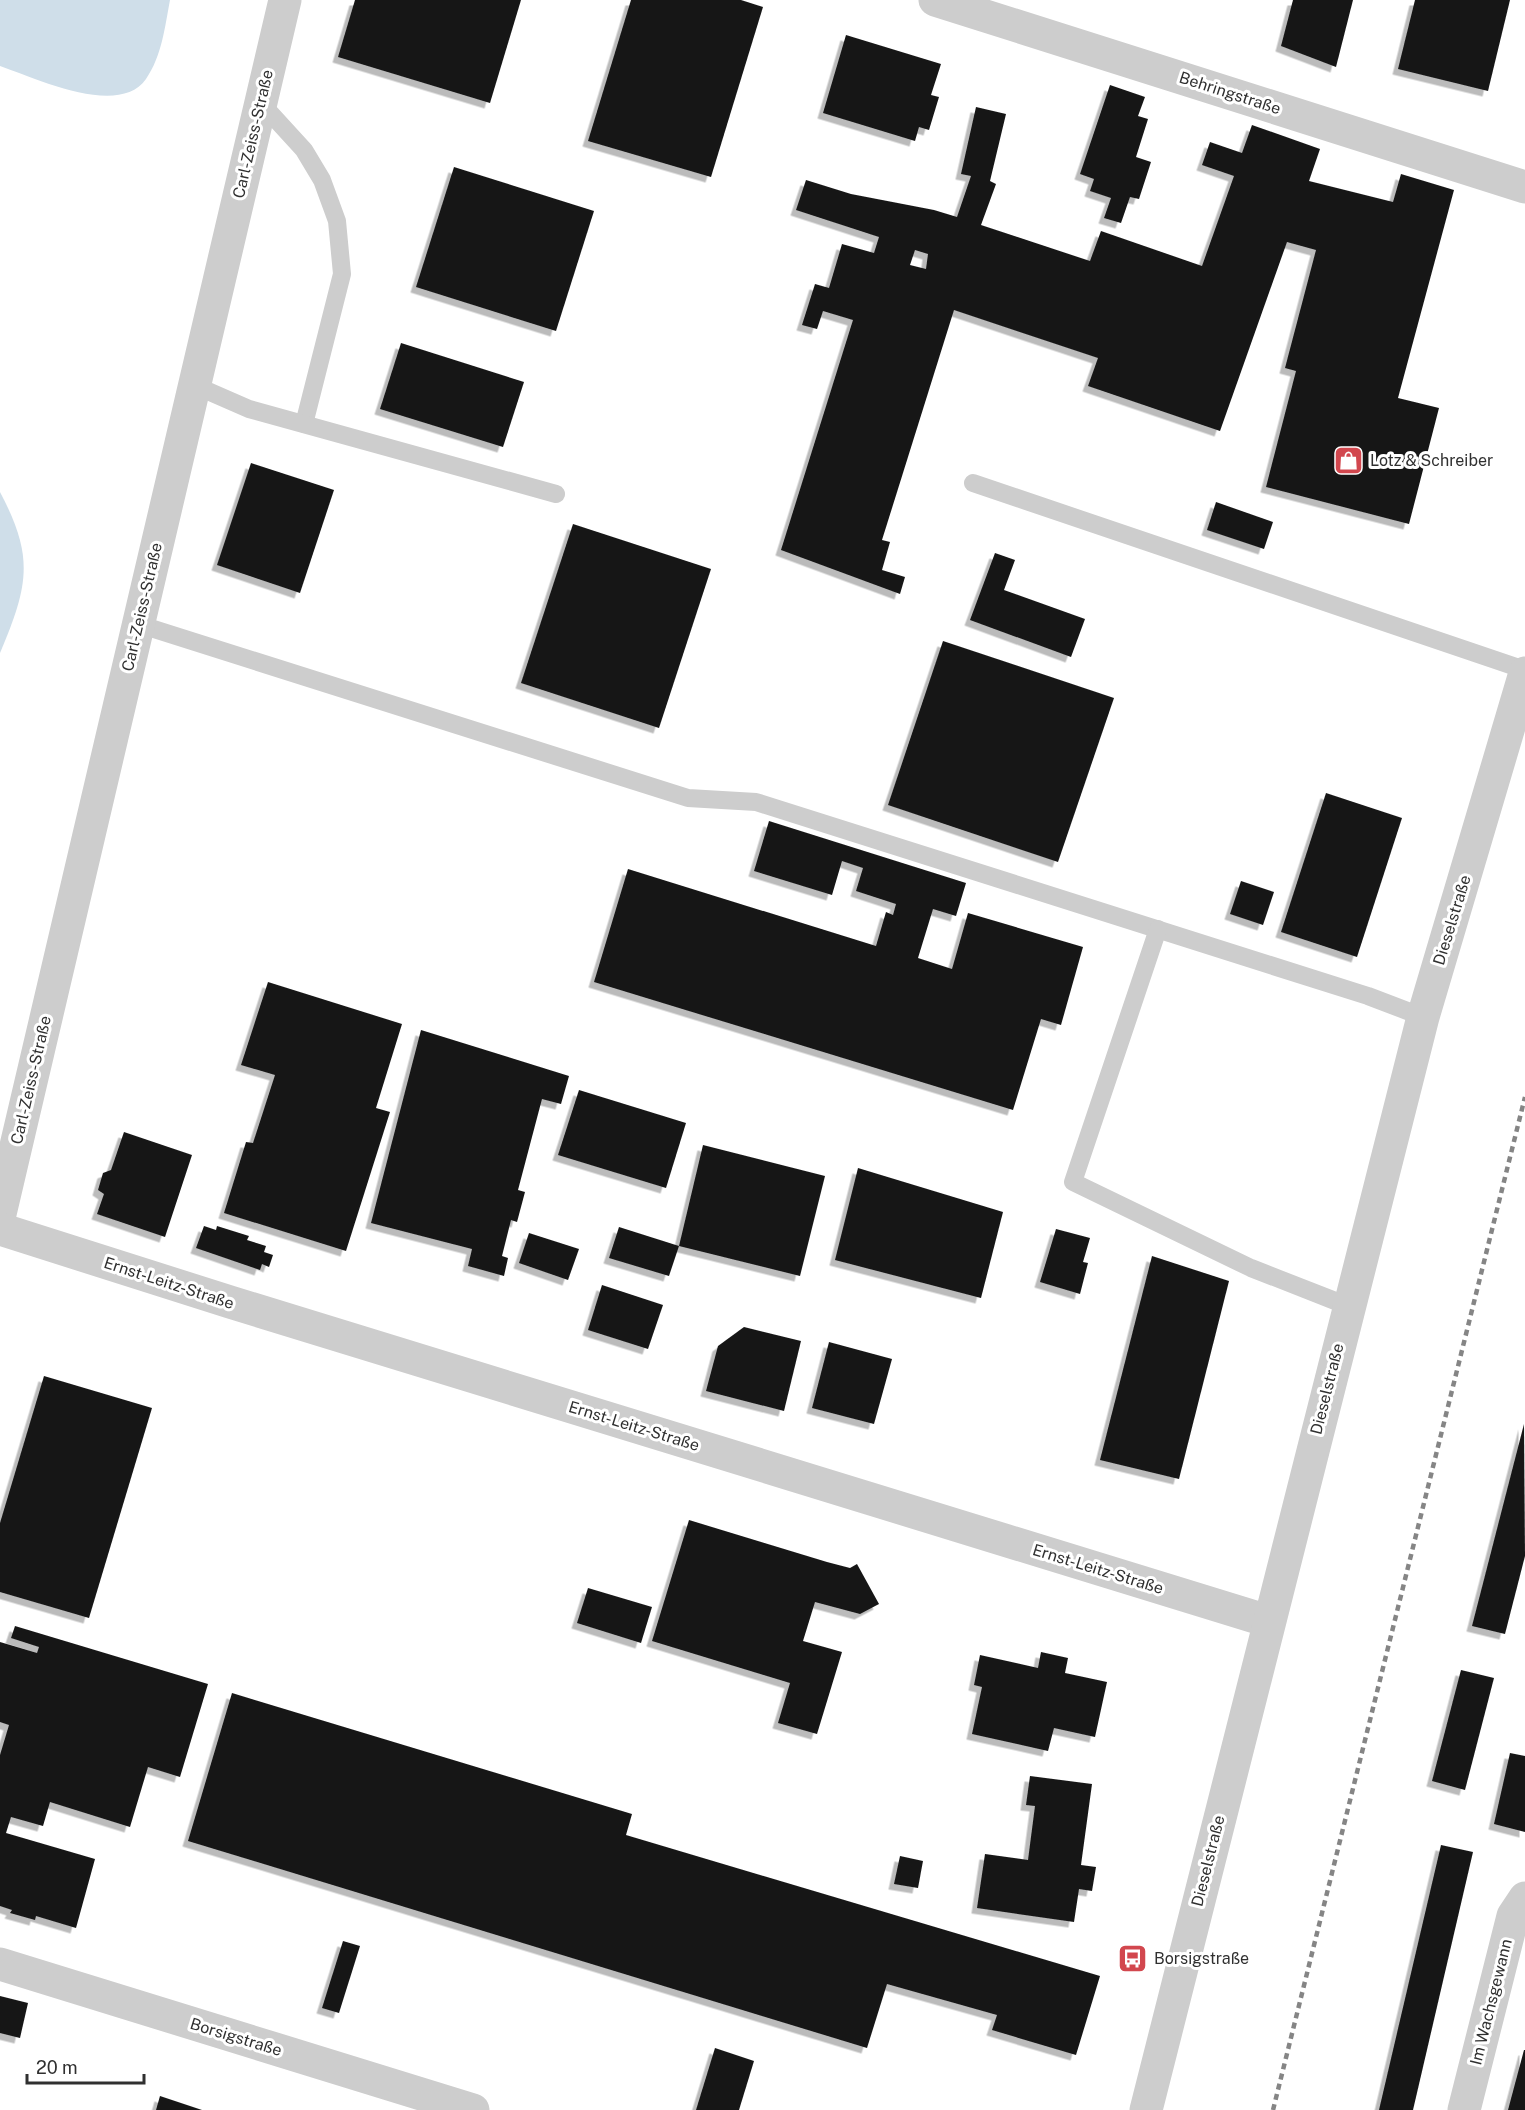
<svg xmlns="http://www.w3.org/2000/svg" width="1525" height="2110" font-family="'Public Sans',sans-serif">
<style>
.water{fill:#cfdee9}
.building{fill:#171717;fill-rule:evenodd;filter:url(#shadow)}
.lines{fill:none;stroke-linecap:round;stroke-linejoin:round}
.service{stroke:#cdcdcd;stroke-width:18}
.minor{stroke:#cdcdcd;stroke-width:33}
.rail{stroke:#858585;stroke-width:4.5;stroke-dasharray:6 4.5;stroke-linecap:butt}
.labels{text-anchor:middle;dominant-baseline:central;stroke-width:6;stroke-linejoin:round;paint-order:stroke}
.street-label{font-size:16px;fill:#303030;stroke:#fff}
.poi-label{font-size:16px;fill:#303030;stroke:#fff;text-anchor:start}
</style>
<defs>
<filter id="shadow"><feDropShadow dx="-5.5" dy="5.5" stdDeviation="0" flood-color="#0004"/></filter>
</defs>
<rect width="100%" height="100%" fill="#fff"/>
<!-- water -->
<g class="water">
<path d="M 0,0 L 170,0 C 165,26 162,56 146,79 C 119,118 35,78 0,66 Z"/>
<path d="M 0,492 C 35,558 28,586 0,653 Z"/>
</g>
<!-- building -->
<g class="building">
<polygon points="355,0 521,0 490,103 338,57"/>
<polygon points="631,0 741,0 763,7 711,177 588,141"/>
<polygon points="1293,0 1353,0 1336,67 1281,46"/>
<polygon points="1415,0 1510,0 1488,91 1398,69"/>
<polygon points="846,35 941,64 931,95 939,97 929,130 919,127 915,141 823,113"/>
<polygon points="1110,85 1145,97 1138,116 1148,119 1136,157 1151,162 1139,199 1130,197 1121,223 1104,218 1111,198 1090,191 1094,179 1080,174"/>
<path d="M 976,107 L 1006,114 L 990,181 L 996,184 L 981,225 L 1090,261 L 1101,231 L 1202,266 L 1234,176 L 1202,165 L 1210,142 L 1242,153 L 1252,125 L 1320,149 L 1309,181 L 1393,202 L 1401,174 L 1454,190 L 1398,398 L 1439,408 L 1409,524 L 1266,487 L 1296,371 L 1285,368 L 1316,250 L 1287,242 L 1220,431 L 1088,386 L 1098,358 L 954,310 L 882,540 L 890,542 L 882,570 L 905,577 L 900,594 L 781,550 L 853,320 L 823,311 L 817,329 L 802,325 L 815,284 L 829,288 L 842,244 L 874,253 L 879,237 L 796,210 L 806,180 L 851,194 L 934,210 L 957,217 L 971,176 L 961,174 ZM 915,250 L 928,254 L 926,269 L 910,265 Z"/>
<polygon points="454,167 594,211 556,331 416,287"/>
<polygon points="401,343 524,382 503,447 380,409"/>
<polygon points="251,463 334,490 300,593 217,565"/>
<polygon points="1216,502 1273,522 1264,549 1207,530"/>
<polygon points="573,524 711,569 659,728 521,683"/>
<polygon points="995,553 1015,560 1004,590 1085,619 1071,657 970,620"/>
<polygon points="943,641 1114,698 1058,862 888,805"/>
<polygon points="1326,793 1402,818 1357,957 1281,932"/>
<polygon points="769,821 966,883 956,916 933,909 918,958 952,969 968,913 1083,947 1061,1025 1041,1019 1013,1110 594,982 628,869 876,946 886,912 893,915 896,904 856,891 863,868 842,861 832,895 754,871"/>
<polygon points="1241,881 1274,892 1263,925 1230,914"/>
<polygon points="268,982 402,1024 376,1108 390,1112 346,1251 224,1213 246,1142 253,1143 275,1075 241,1065"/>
<polygon points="421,1030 569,1076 561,1104 542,1099 518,1190 525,1192 517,1222 511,1220 502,1256 508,1258 504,1276 468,1266 472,1249 371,1223"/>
<polygon points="579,1090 686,1123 666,1188 558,1155"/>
<polygon points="124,1132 192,1155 165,1237 97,1214 104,1194 98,1190 103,1173 111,1170"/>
<polygon points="703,1145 825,1176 800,1276 679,1246 669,1276 609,1258 619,1227 679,1246"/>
<polygon points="858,1168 1003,1212 981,1298 835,1260"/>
<polygon points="204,1226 216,1230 217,1226 249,1236 247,1240 266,1246 264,1252 273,1255 269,1267 262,1264 260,1270 196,1248"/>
<polygon points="1056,1229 1090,1238 1083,1262 1088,1263 1080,1294 1040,1282"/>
<polygon points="529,1233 579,1249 568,1280 519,1263"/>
<polygon points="1152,1256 1229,1281 1179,1479 1100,1460"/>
<polygon points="602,1285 663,1305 648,1349 588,1330"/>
<polygon points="744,1327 801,1341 784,1411 706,1391 718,1346"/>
<polygon points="829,1342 892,1359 874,1424 812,1408"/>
<polygon points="44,1376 152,1408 89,1618 0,1592 0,1523"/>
<polygon points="1524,1424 1525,1556 1505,1634 1472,1626"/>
<polygon points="689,1520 827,1562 850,1568 857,1564 879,1604 860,1614 815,1602 803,1641 842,1652 817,1734 778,1723 790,1683 652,1641"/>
<polygon points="588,1588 652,1607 641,1643 577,1623"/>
<polygon points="15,1626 208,1684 180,1777 148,1767 130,1827 50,1802 43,1826 11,1817 6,1833 95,1859 76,1928 36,1916 35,1920 10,1913 12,1910 0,1906 0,1755 9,1725 0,1722 0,1642 37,1653 39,1647 11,1638"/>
<polygon points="1041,1652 1068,1658 1065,1673 1107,1682 1095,1737 1054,1728 1048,1751 972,1734 982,1687 974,1685 980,1655 1038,1668"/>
<polygon points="1461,1670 1494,1678 1465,1790 1432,1781"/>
<polygon points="232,1693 632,1814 626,1835 1100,1976 1076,2055 992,2030 997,2015 887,1984 867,2048 188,1841"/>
<polygon points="1510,1753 1525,1756 1525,1832 1494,1824"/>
<polygon points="1030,1776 1092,1784 1081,1865 1096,1867 1092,1891 1079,1889 1074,1922 977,1908 985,1854 1028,1860 1035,1806 1026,1805"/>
<polygon points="1441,1845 1473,1852 1413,2110 1379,2110"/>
<polygon points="900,1856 923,1861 918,1888 894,1884"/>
<polygon points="343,1941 360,1946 339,2013 322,2008"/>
<polygon points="0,1996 28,2003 20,2038 0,2033"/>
<polygon points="715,2048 754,2061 739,2110 696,2110"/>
<polygon points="1525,2050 1525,2110 1508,2110 1524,2050"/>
<polygon points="160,2096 202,2110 156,2110"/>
</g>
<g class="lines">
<!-- service -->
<g class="service">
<polyline points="261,103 304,150 322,180 337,221 342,274 304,424"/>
<polyline points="194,385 249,409 556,494"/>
<polyline points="973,483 1525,670"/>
<polyline points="138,624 688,798 756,802 1368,996 1423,1017"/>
<polyline points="1158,929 1073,1182 1251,1268 1348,1306"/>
</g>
<!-- minor -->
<g class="minor">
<polyline points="935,0 1525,187"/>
<polyline points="0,1214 285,0"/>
<polyline points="0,1229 230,1302 1268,1621"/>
<polyline points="0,1964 473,2110"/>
<polyline points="1146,2110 1423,1017 1525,673"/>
<polyline points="1464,2110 1513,1916 1525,1898"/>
</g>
<!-- rail -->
<polyline class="rail" points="1273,2110 1525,1097"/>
</g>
<!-- icons -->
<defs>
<symbol id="shop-square" viewBox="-11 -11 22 22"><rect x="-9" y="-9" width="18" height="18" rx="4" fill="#d2474e" stroke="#fff"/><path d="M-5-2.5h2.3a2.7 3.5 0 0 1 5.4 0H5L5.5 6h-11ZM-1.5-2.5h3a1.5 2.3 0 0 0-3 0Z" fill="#fff"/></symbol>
<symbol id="bus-square" viewBox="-11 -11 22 22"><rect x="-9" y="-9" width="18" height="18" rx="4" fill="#d2474e" stroke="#fff"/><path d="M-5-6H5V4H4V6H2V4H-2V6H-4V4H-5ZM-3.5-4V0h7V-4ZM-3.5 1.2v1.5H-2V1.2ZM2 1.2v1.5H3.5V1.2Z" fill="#fff"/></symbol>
</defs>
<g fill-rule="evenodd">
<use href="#shop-square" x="1332" y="444" width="33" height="33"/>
<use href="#bus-square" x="1116" y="1942" width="33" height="33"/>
</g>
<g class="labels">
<!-- street labels -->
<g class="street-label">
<text transform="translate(1230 93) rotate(18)">Behringstraße</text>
<text transform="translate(253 134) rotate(-77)">Carl-Zeiss-Straße</text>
<text transform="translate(142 607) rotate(-77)">Carl-Zeiss-Straße</text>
<text transform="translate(1452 920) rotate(-73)">Dieselstraße</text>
<text transform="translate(31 1080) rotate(-77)">Carl-Zeiss-Straße</text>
<text transform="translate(169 1283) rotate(18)">Ernst-Leitz-Straße</text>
<text transform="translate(1327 1389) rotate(-76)">Dieselstraße</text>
<text transform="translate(634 1426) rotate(17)">Ernst-Leitz-Straße</text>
<text transform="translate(1098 1569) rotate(17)">Ernst-Leitz-Straße</text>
<text transform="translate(1208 1861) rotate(-76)">Dieselstraße</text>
<text transform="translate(1491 2002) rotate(-76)">Im Wachsgewann</text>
<text transform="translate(236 2037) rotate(17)">Borsigstraße</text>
</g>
<!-- poi labels -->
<g class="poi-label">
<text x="1370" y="460">Lotz &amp; Schreiber</text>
<text x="1154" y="1958">Borsigstraße</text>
</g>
</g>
<!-- scale -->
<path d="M27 2074v9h117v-9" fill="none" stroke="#303030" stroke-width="3"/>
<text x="36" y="2074" font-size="18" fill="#303030" stroke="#ffffff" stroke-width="4.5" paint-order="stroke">20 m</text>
</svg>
